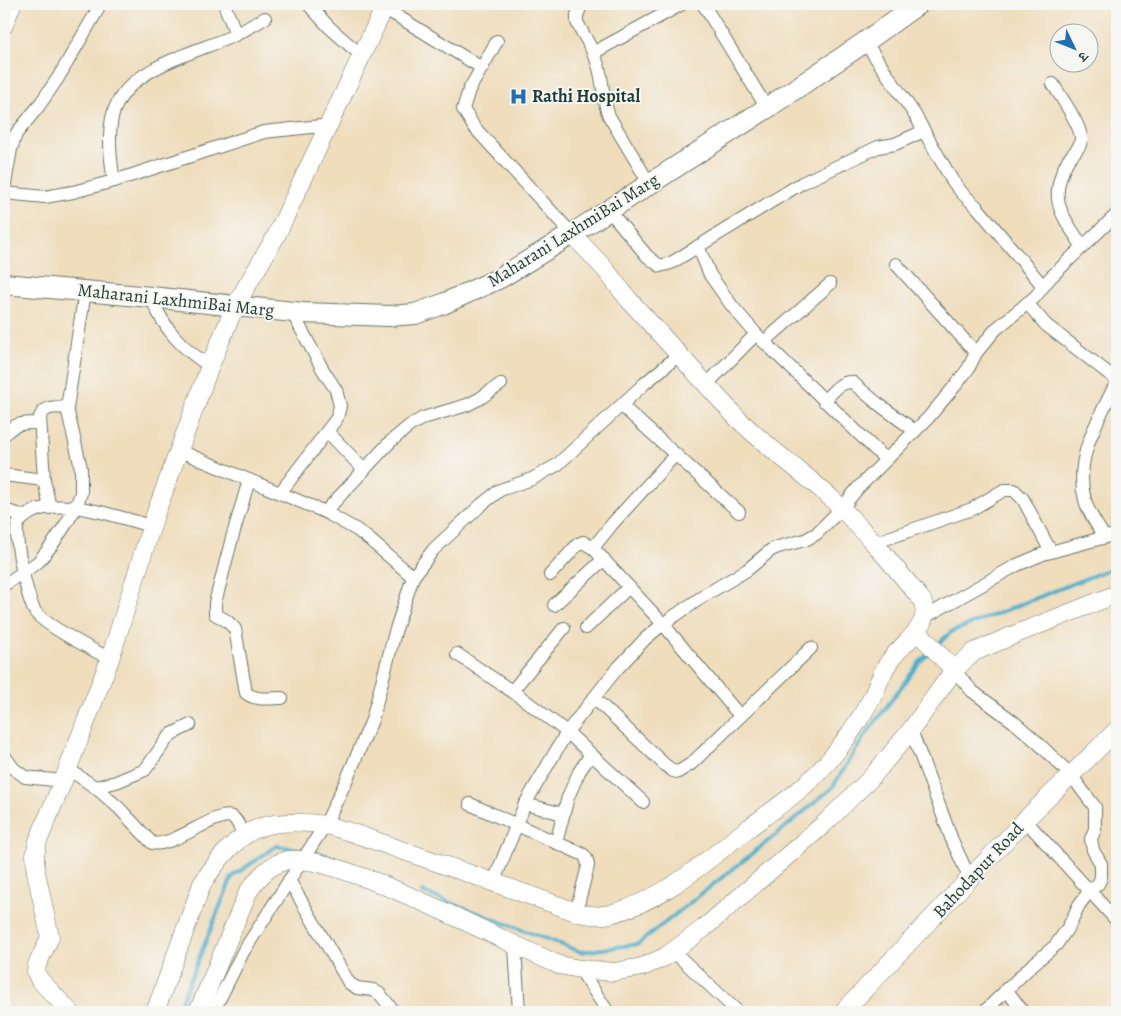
<svg xmlns="http://www.w3.org/2000/svg" width="1121" height="1016" font-family="Alegreya,'Noto Serif Devanagari',serif">
<style>
.lines{fill:none;stroke-linecap:round;stroke-linejoin:round}
.stream{stroke:#4db0cc;stroke-width:4}
.street-casing{stroke:#687564;stroke-width:14}
.secondary-casing{stroke:#687564;stroke-width:19}
.primary-casing{stroke:#687564;stroke-width:22}
.street{stroke:#fff;stroke-width:12}
.secondary{stroke:#fff;stroke-width:18}
.primary{stroke:#fff;stroke-width:20}
.labels{text-anchor:middle;dominant-baseline:central;stroke-width:4;stroke-linejoin:round;paint-order:stroke}
.poi-label{font-size:18px;font-weight:bold;fill:#1f3d34;stroke:#f6f6f2;text-anchor:start}
.street-label{font-size:18px;fill:#1f3d34;stroke:#f6f6f2}
</style>
<rect width="100%" height="100%" fill="#f6f6f2"/>
<filter id="ink" filterUnits="userSpaceOnUse"><feTurbulence type="fractalNoise" baseFrequency=".02" numOctaves="2"/><feDisplacementMap in="SourceGraphic" scale="10" xChannelSelector="R" yChannelSelector="G"/><feConvolveMatrix kernelMatrix="1 2 1 2 8 2 1 2 1" color-interpolation-filters="sRGB"/></filter>
<filter id="wash" filterUnits="userSpaceOnUse"><feTurbulence type="fractalNoise" baseFrequency=".0096" numOctaves="4" result="noise"/><feDisplacementMap in="SourceGraphic" scale="20" xChannelSelector="R" yChannelSelector="G"/><feGaussianBlur stdDeviation="1.12" result="paint"/><feColorMatrix in="noise" values="0 0 0 0 0 0 0 0 0 0 0 0 0 0 0 0 0 1.4 0 .05"/><feComposite in="paint" operator="in"/></filter>
<g filter="url(#wash)">
<rect width="100%" height="100%" fill="#efddbc"/>
<g class="lines">
<!-- stream -->
<g class="stream">
<polyline points="937,645 951,632 1117,566"/>
<polyline points="312,851 336,859"/>
<polyline points="422,892 581,952 638,944 782,830 832,788 864,737 919,663 930,652"/>
<polyline points="177,1012 232,877 276,846 305,850"/>
</g>
</g>
</g>
<g filter="url(#ink)">
<g class="lines">
<defs>
<g id="street">
<polyline points="224,4 236,34"/>
<polyline points="308,4 329,27 362,56"/>
<path d="M 582,4 L 577,15 L 577,22 C 584,37 594,50 598,65 C 604,82 602,100 609,116 L 649,183"/>
<polyline points="703,4 767,108"/>
<polyline points="384,8 482,68"/>
<polyline points="497,41 469,90 463,109 474,127 572,234"/>
<polyline points="865,42 915,115 924,131"/>
<polyline points="593,53 682,4"/>
<path d="M 1053,84 C 1060,96 1081,125 1081,138 C 1082,147 1073,153 1068,160 C 1047,199 1061,214 1083,247"/>
<path d="M 114,181 C 110,158 106,122 118,102 C 138,65 198,52 235,35 C 245,30 255,24 265,18"/>
<polyline points="4,189 11,149 16,134 38,107 58,78 97,11 99,4"/>
<polyline points="4,193 45,197 73,192 114,181 264,132 330,125"/>
<polyline points="608,209 647,256 660,266 671,263 802,183 878,147 895,144 924,131 952,180 962,193 977,207 1043,286"/>
<polyline points="698,246 710,275 732,306 756,334 886,460"/>
<polyline points="896,264 976,353"/>
<path d="M 151,297 C 164,329 181,348 210,366"/>
<polyline points="1027,303 1046,325 1117,380"/>
<polyline points="764,342 830,284"/>
<polyline points="706,385 756,334"/>
<path d="M 824,401 C 832,393 840,381 852,382 L 877,403 L 915,431"/>
<polyline points="622,406 739,512"/>
<polyline points="327,431 364,470"/>
<path d="M 4,435 C 15,422 24,423 40,423"/>
<polyline points="180,451 325,512 357,530 370,540 413,577"/>
<polyline points="4,475 44,480"/>
<path d="M 249,480 L 232,538 L 215,603 L 215,614 L 227,621 L 235,629 L 246,693 C 256,701 271,698 282,698"/>
<polyline points="280,493 337,418 340,406 336,390 323,370 292,312"/>
<path d="M 50,508 L 44,480 L 40,417 C 45,405 56,407 67,408"/>
<polyline points="4,510 24,516"/>
<polyline points="325,512 390,442 409,426 423,418 467,405 479,399 501,384"/>
<path d="M 1104,537 C 1098,526 1088,513 1085,500 C 1073,457 1100,418 1117,381"/>
<polyline points="874,543 972,509 1004,490 1014,490 1023,499 1051,552"/>
<polyline points="593,548 613,523 676,454"/>
<polyline points="550,575 578,544 583,542 593,548 663,624 740,716"/>
<polyline points="4,585 38,562 52,545 66,524 76,507 81,493 81,468 67,408 85,291"/>
<polyline points="554,605 604,559"/>
<polyline points="925,617 1017,565 1043,554 1117,534"/>
<polyline points="586,628 629,587"/>
<polyline points="457,654 522,698 567,732 643,802"/>
<path d="M 110,659 C 92,649 49,628 36,613 C 28,603 13,536 18,524 C 21,519 27,515 32,512 C 66,497 117,517 151,526"/>
<polyline points="954,670 972,691 1014,722 1037,742 1071,775 1085,794 1095,807 1095,829 1091,839 1093,850 1101,864 1101,878 1098,884 1090,890 1079,905 1069,926 1056,945 1031,966 984,1012"/>
<polyline points="512,691 564,628"/>
<polyline points="594,698 664,764 673,771 678,772 691,764 811,648"/>
<polyline points="911,730 952,840 970,879"/>
<polyline points="4,755 13,768 25,777 63,781"/>
<path d="M 68,769 L 95,787 L 119,808 L 152,843 C 174,848 216,810 232,817 C 238,820 241,831 244,836"/>
<polyline points="95,787 116,782 145,770 167,739 172,734 190,725"/>
<polyline points="470,804 584,855 587,860 588,866 576,912"/>
<polyline points="525,804 563,814"/>
<polyline points="1025,820 1117,921"/>
<polyline points="556,843 568,797 579,772 591,754"/>
<polyline points="289,880 349,983 357,988 373,990 380,994 394,1012"/>
<polyline points="494,881 525,804 567,732 616,670 645,639 663,624 705,595 747,570 771,550 778,547 805,540 816,534 841,509 858,488 928,418 955,386 968,369 976,353 996,329 1035,297 1050,278 1117,214"/>
<polyline points="515,946 519,1012"/>
<polyline points="673,951 738,1012"/>
<polyline points="580,969 608,1012"/>
<polyline points="1006,989 1023,1012"/>
<polyline points="213,1012 243,952 325,825 346,781 372,720 395,632 413,577 433,550 481,505 500,490 532,479 557,465 644,384 680,354"/>
</g>
<g id="secondary">
<polyline points="4,25 12,4"/>
<polyline points="917,631 954,670"/>
<polyline points="70,1012 39,979 36,972 37,965 50,937 36,872 35,855 38,841 63,781 110,659 155,515 210,366 235,306 276,236 386,4"/>
<path d="M 155,1012 L 202,884 C 216,862 235,836 261,827 C 279,821 307,822 325,825 C 348,830 378,842 401,850 C 460,870 518,891 576,912 C 587,915 599,917 610,914 C 663,901 707,860 750,827 C 776,808 804,789 826,764 C 842,746 857,724 869,703 C 877,690 880,674 889,662 C 901,643 934,627 922,600 C 894,566 865,531 833,500 C 802,471 766,447 736,417 L 629,300 L 604,268 L 572,234"/>
<path d="M 198,1012 L 248,892 C 258,878 270,863 289,860 C 311,858 342,870 363,877 C 430,902 493,936 559,965 L 580,969 L 614,972 L 642,967 L 665,957 L 704,928 L 824,824 L 871,778 L 911,730 L 954,670 L 974,652 L 1016,634 L 1117,594"/>
<polyline points="843,1012 1025,820 1117,730"/>
</g>
<polyline id="primary" points="4,284 151,297 303,313 390,316 415,314 443,304 500,278 572,234 767,108 865,42 918,4"/>
</defs>
<!-- street casing -->
<use href="#street" class="street-casing"/>
<!-- secondary casing -->
<use href="#secondary" class="secondary-casing"/>
<!-- primary casing -->
<use href="#primary" class="primary-casing"/>
<!-- street -->
<use href="#street" class="street"/>
<!-- secondary -->
<use href="#secondary" class="secondary"/>
<!-- primary -->
<use href="#primary" class="primary"/>
</g>
</g>
<!-- icons -->
<defs>
<symbol id="hospital-bare" viewBox="-9 -9 18 18"><path d="M-5-5h3v3.5h4V-5h3V5h-3V1.5h-4V5h-3Z" fill="#1f6fb2" stroke="#f6f6f2" stroke-width="2.5" paint-order="stroke"/></symbol>
</defs>
<g fill-rule="evenodd">
<use href="#hospital-bare" x="506" y="84" width="25" height="25"/>
</g>
<g class="labels">
<!-- poi labels -->
<g class="poi-label">
<text x="532" y="96">Rathi Hospital</text>
</g>
<!-- street labels -->
<g class="street-label">
<text transform="translate(573 230) rotate(-32)">Maharani LaxhmiBai Marg</text>
<text transform="translate(176 300) rotate(6)">Maharani LaxhmiBai Marg</text>
<text transform="translate(978 870) rotate(-47)">Bahodapur Road</text>
</g>
</g>
<!-- margin -->
<rect width="1121" height="1016" fill="none" stroke="#f6f6f2" stroke-width="20"/>
<!-- north arrow -->
<g transform="translate(1074 48) rotate(133)"><circle r="24" fill="#f6f6f2" stroke="#a0aca6"/>
<path d="M0-4L9 19L0 12L-9 19Z" fill="#1f6fb2"/>
<text y="-8" font-size="14" font-weight="bold" text-anchor="middle" fill="#1f3d34">उ</text>
</g>
</svg>
